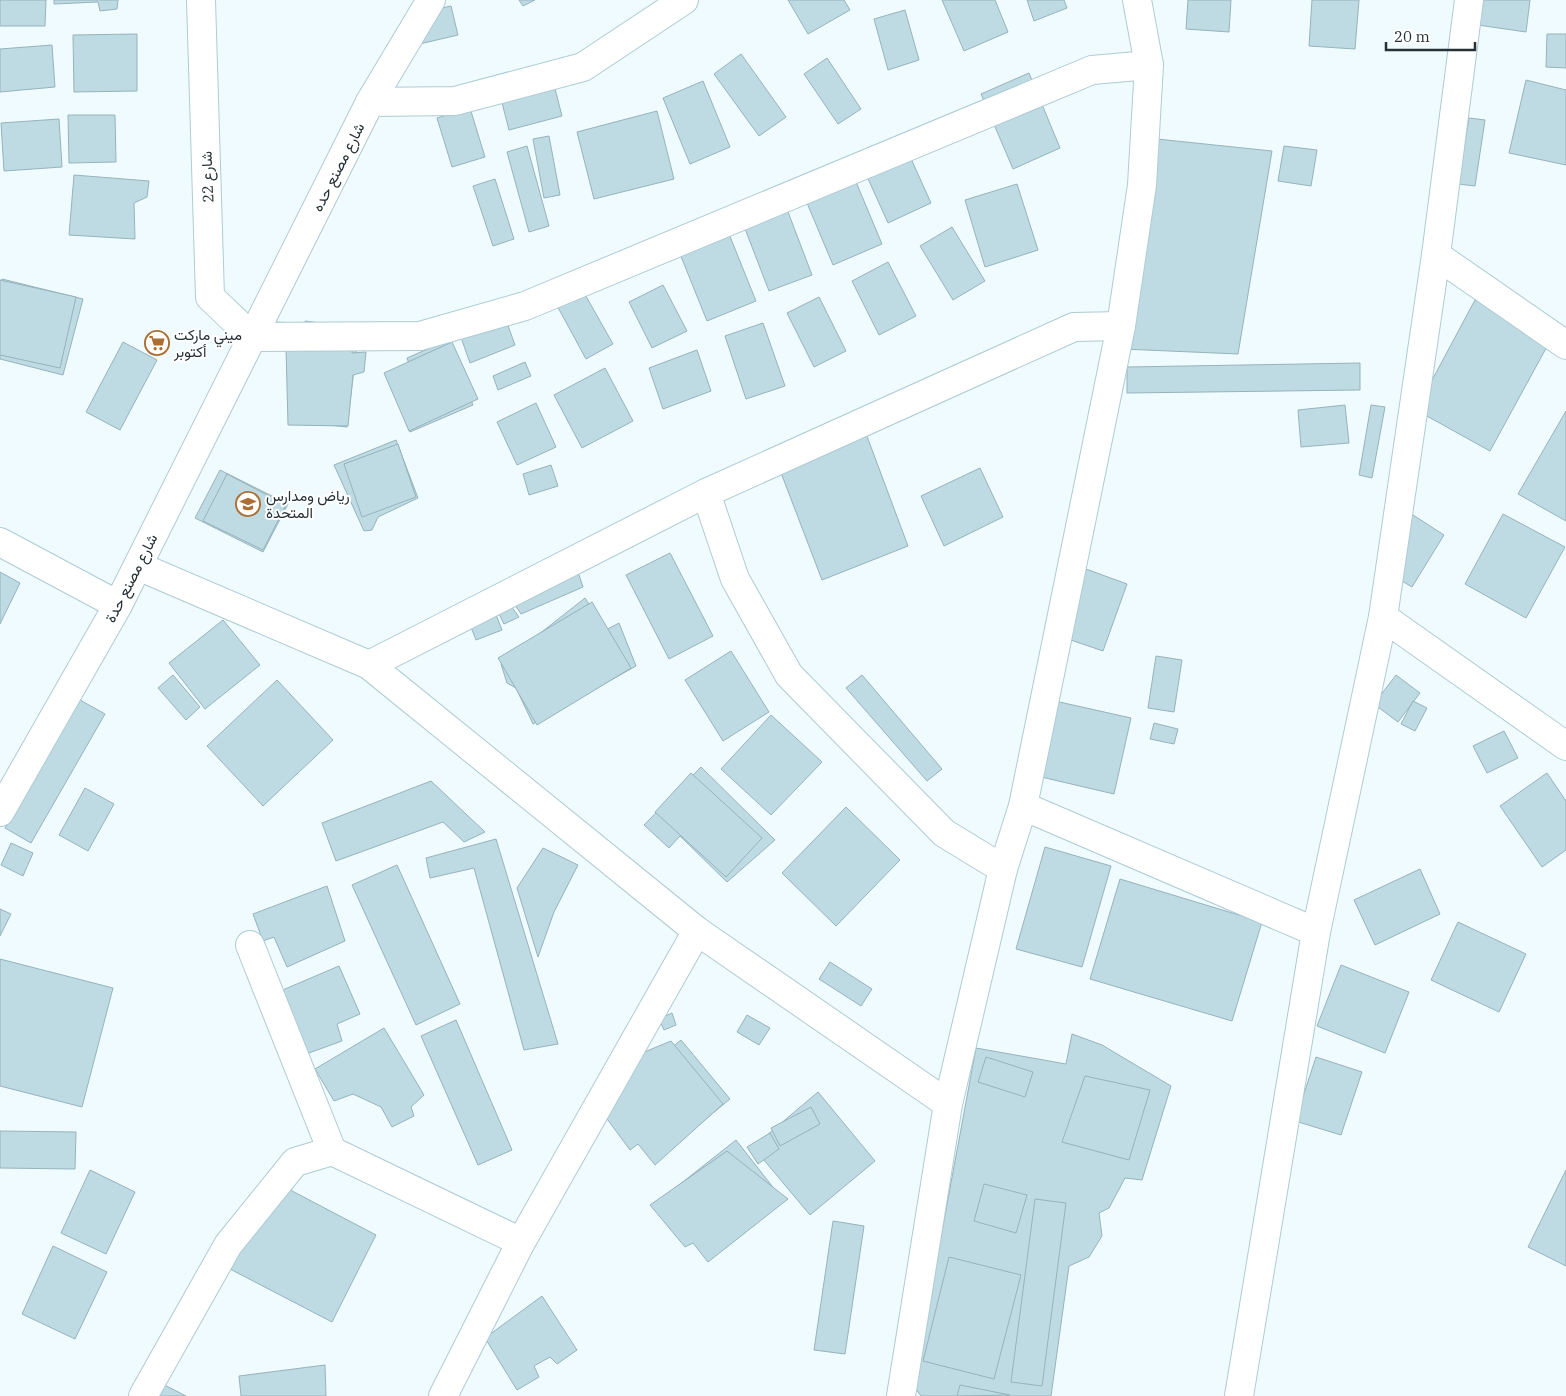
<svg xmlns="http://www.w3.org/2000/svg" width="1566" height="1396" font-family="'IBM Plex Serif',Vazirmatn,serif">
<style>
.building{fill:#bedbe4;stroke:#96b3bb}
.lines{fill:none;stroke-linecap:round;stroke-linejoin:round}
.minor-casing{stroke:#aeccd4;stroke-width:30}
.minor{stroke:#fff;stroke-width:28}
.labels{text-anchor:middle;dominant-baseline:central;stroke-width:4;stroke-linejoin:round;paint-order:stroke}
.street-label{font-size:15px;fill:#263135;stroke:#fff}
.poi-label{font-size:15px;fill:#263135;stroke:#fff;text-anchor:start}
</style>
<rect width="100%" height="100%" fill="#effbfe"/>
<!-- building -->
<g class="building">
<polygon points="0,0 46,0 45,26 0,26"/>
<polygon points="54,0 118,0 117,9 100,11 98,2 54,4"/>
<polygon points="519,0 535,0 523,6"/>
<polygon points="788,0 844,0 850,10 808,34"/>
<polygon points="942,0 995,0 1008,32 964,51"/>
<polygon points="1027,0 1064,0 1067,8 1034,21"/>
<polygon points="1188,0 1231,0 1229,32 1186,29"/>
<polygon points="1312,0 1359,0 1355,49 1309,46"/>
<polygon points="1468,0 1530,0 1526,32 1464,23"/>
<polygon points="451,6 458,35 411,46 405,16"/>
<polygon points="905,10 919,60 888,70 874,19"/>
<polygon points="137,34 137,91 74,92 73,35"/>
<polygon points="1547,34 1566,34 1566,68 1546,67"/>
<polygon points="52,45 55,87 0,92 0,49"/>
<polygon points="741,54 786,117 759,136 714,74"/>
<polygon points="827,58 861,109 838,124 804,74"/>
<polygon points="551,73 562,116 509,130 498,87"/>
<polygon points="1029,73 1060,148 1013,169 981,94"/>
<polygon points="1526,80 1566,90 1566,165 1509,153"/>
<polygon points="703,81 730,147 690,164 663,98"/>
<polygon points="470,108 485,157 452,167 437,118"/>
<polygon points="657,111 674,179 594,199 577,132"/>
<polygon points="68,115 115,115 116,162 69,163"/>
<polygon points="1469,118 1485,120 1475,186 1458,184"/>
<polygon points="59,119 62,167 4,171 1,123"/>
<polygon points="549,136 560,195 544,198 533,139"/>
<polygon points="1157,139 1272,151 1238,354 1123,349"/>
<polygon points="527,146 549,226 529,232 507,152"/>
<polygon points="1284,146 1317,150 1311,186 1278,181"/>
<polygon points="908,152 931,203 888,223 865,172"/>
<polygon points="74,175 149,181 147,197 134,203 135,239 69,235"/>
<polygon points="495,179 514,239 493,246 473,186"/>
<polygon points="856,182 882,244 833,265 807,203"/>
<polygon points="1017,184 1038,250 985,267 965,200"/>
<polygon points="785,204 812,275 769,291 742,221"/>
<polygon points="952,227 985,281 953,300 920,246"/>
<polygon points="729,234 756,301 707,321 680,254"/>
<polygon points="888,262 916,316 879,335 852,281"/>
<polygon points="574,275 613,344 586,359 548,289"/>
<polygon points="2,279 83,299 63,375 0,359 0,286"/>
<polygon points="0,280 76,297 60,368 0,355"/>
<polygon points="663,285 687,331 652,348 629,302"/>
<polygon points="819,297 846,351 814,367 787,313"/>
<polygon points="1475,300 1550,341 1490,451 1416,410"/>
<polygon points="503,312 515,345 470,363 458,329"/>
<polygon points="305,321 359,328 347,427 293,421"/>
<polygon points="273,322 354,325 352,353 366,352 364,372 353,375 348,426 288,425 286,347"/>
<polygon points="763,323 785,386 746,399 725,336"/>
<polygon points="446,341 473,405 410,432 392,387 413,375 407,358"/>
<polygon points="123,342 157,360 120,430 86,412"/>
<polygon points="452,342 478,399 409,431 384,373"/>
<polygon points="697,350 711,391 663,409 649,368"/>
<polygon points="525,362 531,376 498,390 493,376"/>
<polygon points="1360,363 1360,390 1127,393 1127,367"/>
<polygon points="605,368 633,421 582,448 554,395"/>
<polygon points="536,403 556,447 517,465 497,422"/>
<polygon points="1345,405 1349,443 1301,447 1298,410"/>
<polygon points="1371,405 1385,407 1372,478 1359,475"/>
<polygon points="1566,411 1566,521 1518,494"/>
<polygon points="865,431 908,546 822,580 778,465"/>
<polygon points="396,440 418,498 378,517 372,530 364,531 334,465"/>
<polygon points="398,444 416,497 362,517 344,464"/>
<polygon points="551,465 558,486 529,495 523,474"/>
<polygon points="980,468 1003,517 944,546 921,496"/>
<polygon points="220,470 288,504 263,552 195,518"/>
<polygon points="227,474 286,505 263,550 203,521"/>
<polygon points="1503,514 1565,547 1526,618 1465,584"/>
<polygon points="1413,515 1444,535 1412,587 1380,568"/>
<polygon points="670,553 713,636 669,659 626,575"/>
<polygon points="577,569 583,587 521,614 513,602"/>
<polygon points="1086,569 1127,584 1103,651 1062,637"/>
<polygon points="0,572 20,583 0,624"/>
<polygon points="585,598 606,630 619,623 636,666 533,724 516,688 507,683 501,664"/>
<polygon points="592,602 631,668 537,725 498,658"/>
<polygon points="511,606 519,617 504,624 499,614"/>
<polygon points="495,612 502,630 476,640 469,622"/>
<polygon points="223,620 260,665 205,709 169,663"/>
<polygon points="731,651 769,712 723,741 685,680"/>
<polygon points="1156,656 1182,660 1174,712 1148,708"/>
<polygon points="173,675 200,707 186,720 158,688"/>
<polygon points="862,675 942,769 927,781 846,688"/>
<polygon points="1396,675 1420,693 1398,722 1374,704"/>
<polygon points="277,680 333,740 263,806 207,746"/>
<polygon points="80,700 105,714 31,843 5,828"/>
<polygon points="1055,701 1131,718 1114,794 1037,776"/>
<polygon points="1413,701 1427,708 1415,731 1401,724"/>
<polygon points="771,715 822,762 771,815 721,769"/>
<polygon points="1154,723 1178,729 1174,744 1150,739"/>
<polygon points="1504,731 1518,758 1487,773 1473,746"/>
<polygon points="701,767 775,840 727,882 680,836 669,848 644,825"/>
<polygon points="691,773 762,838 726,877 655,812"/>
<polygon points="1547,773 1566,801 1566,850 1542,867 1500,806"/>
<polygon points="431,781 485,832 464,842 443,822 336,861 322,823"/>
<polygon points="85,788 114,804 88,851 59,835"/>
<polygon points="846,807 900,860 836,926 782,873"/>
<polygon points="496,839 558,1044 524,1050 474,868 430,878 426,858"/>
<polygon points="11,843 33,853 23,876 1,865"/>
<polygon points="1045,847 1111,866 1082,967 1016,949"/>
<polygon points="543,848 578,865 554,912 538,957 517,888"/>
<polygon points="397,865 460,1004 416,1025 352,885"/>
<polygon points="1420,869 1440,914 1375,945 1354,900"/>
<polygon points="1120,879 1262,922 1232,1021 1090,979"/>
<polygon points="327,886 345,941 287,967 274,937 263,941 253,914"/>
<polygon points="0,909 11,914 0,936"/>
<polygon points="1458,922 1526,954 1499,1012 1431,980"/>
<polygon points="0,959 113,988 82,1107 0,1086"/>
<polygon points="830,962 872,989 861,1006 819,979"/>
<polygon points="1341,965 1409,992 1385,1053 1317,1026"/>
<polygon points="339,966 360,1014 337,1024 342,1041 306,1054 278,992"/>
<polygon points="672,1013 676,1025 664,1030 659,1019"/>
<polygon points="747,1015 770,1028 759,1045 737,1032"/>
<polygon points="456,1020 512,1150 478,1165 421,1036"/>
<polygon points="384,1028 424,1095 411,1107 414,1116 392,1127 381,1107 353,1094 334,1101 315,1069"/>
<polygon points="1072,1034 1102,1045 1171,1086 1142,1180 1125,1178 1109,1208 1099,1213 1102,1236 1089,1257 1069,1266 1051,1396 921,1396 916,1389 928,1307 976,1048 1066,1064"/>
<polygon points="681,1040 730,1099 656,1160 607,1100"/>
<polygon points="671,1041 723,1104 655,1165 638,1144 630,1150 599,1108 630,1058"/>
<polygon points="986,1057 1033,1072 1025,1097 978,1082"/>
<polygon points="1316,1057 1362,1072 1341,1135 1295,1121"/>
<polygon points="1085,1076 1150,1090 1129,1160 1062,1142"/>
<polygon points="818,1092 875,1161 810,1215 753,1147"/>
<polygon points="811,1107 820,1124 780,1146 771,1128"/>
<polygon points="0,1131 76,1132 75,1169 0,1168"/>
<polygon points="770,1133 779,1149 758,1164 747,1147"/>
<polygon points="736,1140 783,1200 707,1260 660,1200"/>
<polygon points="727,1151 788,1199 708,1262 693,1243 685,1247 650,1205"/>
<polygon points="90,1170 135,1192 106,1254 61,1233"/>
<polygon points="1566,1170 1566,1266 1528,1247"/>
<polygon points="275,1182 376,1235 332,1322 230,1269"/>
<polygon points="984,1184 1027,1195 1016,1233 974,1221"/>
<polygon points="1035,1199 1066,1203 1042,1386 1011,1382"/>
<polygon points="833,1221 864,1226 845,1354 814,1350"/>
<polygon points="53,1246 107,1272 75,1339 22,1314"/>
<polygon points="949,1257 1021,1275 994,1379 923,1361"/>
<polygon points="542,1296 577,1350 557,1364 550,1357 534,1366 539,1377 517,1390 485,1338"/>
<polygon points="325,1365 326,1396 241,1396 239,1376"/>
<polygon points="147,1376 186,1396 136,1396"/>
<polygon points="960,1385 1010,1395 957,1396"/>
</g>
<g class="lines">
<defs>
<g id="minor">
<polyline points="201,0 210,297 252,337"/>
<polyline points="370,102 455,101 583,67 684,0"/>
<polyline points="1436,255 1566,345"/>
<polyline points="252,337 420,336 525,306 1092,70 1149,65"/>
<polyline points="706,493 735,579 789,675 944,833 1003,869"/>
<polyline points="0,542 118,605"/>
<polyline points="138,566 369,665 697,931 948,1104"/>
<polyline points="1383,617 1566,746"/>
<polyline points="369,665 706,493 1074,327 1121,326"/>
<polyline points="1023,806 1316,932"/>
<polyline points="0,812 118,605 370,102 431,0"/>
<polyline points="250,945 332,1151"/>
<polyline points="143,1396 228,1245 295,1162 332,1151 521,1242"/>
<polyline points="443,1396 521,1242 697,931"/>
<polyline points="901,1396 948,1104 1003,869 1023,806 1121,326 1142,185 1149,65 1137,0"/>
<polyline points="1239,1396 1316,932 1383,617 1436,255 1469,0"/>
</g>
</defs>
<!-- minor casing -->
<use href="#minor" class="minor-casing"/>
<!-- minor -->
<use href="#minor" class="minor"/>
</g>
<!-- icons -->
<defs>
<symbol id="supermarket-ring" viewBox="-11 -11 22 22"><circle r="9.5" fill="#fff" stroke="#ac6f33" stroke-width="1.5"/><path d="M-6-5.5h2.5l.6 2H6L4.5 2H-2.5L-4.4-4H-6ZM-1.5 3.2a1.3 1.3 0 1 0 .1 0ZM3 3.2a1.3 1.3 0 1 0 .1 0Z" fill="#ac6f33"/></symbol>
<symbol id="school-ring" viewBox="-11 -11 22 22"><circle r="9.5" fill="#fff" stroke="#ac6f33" stroke-width="1.5"/><path d="M0-5L7-2L0 1L-7-2ZM-4 1L0 2.5L4 1V4Q0 6-4 4Z" fill="#ac6f33"/></symbol>
</defs>
<g fill-rule="evenodd">
<use href="#supermarket-ring" x="143" y="329" width="28" height="28"/>
<use href="#school-ring" x="234" y="490" width="28" height="28"/>
</g>
<g class="labels">
<!-- street labels -->
<g class="street-label">
<text transform="translate(338 167) rotate(-63)">شارع مصنع حده</text>
<text transform="translate(207 177) rotate(-92)">شارع 22</text>
<text transform="translate(131 578) rotate(-63)">شارع مصنع حدة</text>
</g>
<!-- poi labels -->
<g class="poi-label">
<text x="174" y="334">ميني ماركت<tspan x="174" dy="17">أكتوبر</tspan></text>
<text x="266" y="495">رياض ومدارس<tspan x="266" dy="17">المتحدة</tspan></text>
</g>
</g>
<!-- scale -->
<path d="M1386 42v8h89v-8" fill="none" stroke="#263135" stroke-width="2.5"/>
<text x="1394" y="42" font-size="15" fill="#263135" stroke="#ffffff" stroke-width="4" paint-order="stroke">20 m</text>
</svg>
